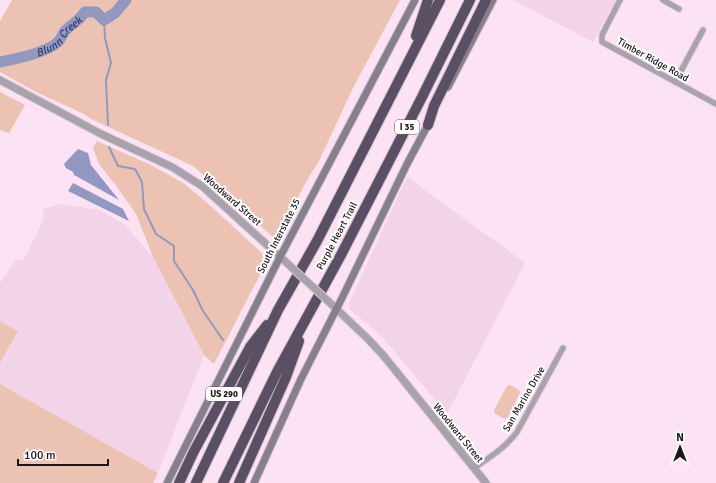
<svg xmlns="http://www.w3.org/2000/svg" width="716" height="483" font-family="Signika,sans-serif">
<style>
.built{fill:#f2d3e7}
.green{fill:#ecc3b3}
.water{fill:#9299c1}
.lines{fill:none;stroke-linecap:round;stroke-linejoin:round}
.stream{stroke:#9299c1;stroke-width:2}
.river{stroke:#9299c1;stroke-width:11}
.minor-casing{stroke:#d7c2d0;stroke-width:7}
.tertiary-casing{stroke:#d7c2d0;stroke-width:9}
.secondary-casing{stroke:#d7c2d0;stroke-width:9}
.motorway-casing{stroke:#d7c2d0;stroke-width:12}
.minor{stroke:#a7a2ac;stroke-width:5}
.tertiary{stroke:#a7a2ac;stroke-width:7}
.secondary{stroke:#867f8d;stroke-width:7}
.motorway{stroke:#5a5064;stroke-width:10}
.tertiary-bridge-casing{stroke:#d7c2d0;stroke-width:9;stroke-linecap:butt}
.tertiary-bridge{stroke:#a7a2ac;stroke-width:7}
.labels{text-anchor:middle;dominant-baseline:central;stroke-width:4;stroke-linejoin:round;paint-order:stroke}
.shield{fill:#fff;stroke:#605a5e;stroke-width:1}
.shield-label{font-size:9px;font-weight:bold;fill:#1c1419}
.street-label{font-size:10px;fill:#1c1419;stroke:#fff}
.water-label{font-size:11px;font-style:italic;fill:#32376b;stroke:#fff}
</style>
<rect width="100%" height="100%" fill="#fbe3f3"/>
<!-- built -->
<g class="built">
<polygon points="513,0 616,0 593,42"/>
<polygon points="407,177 525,263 447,414 382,337 350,309 349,303"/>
<polygon points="60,204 99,210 124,224 153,257 204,355 158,473 0,384 0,363 18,331 0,321 0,283 17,259 23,261 44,219 43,209"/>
</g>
<!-- green -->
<g class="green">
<polygon points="12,0 400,0 352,90 319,161 309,177 275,239 193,166 91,119 84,114 36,92 0,72 0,21"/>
<polygon points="0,92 25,105 9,133 0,130"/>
<polygon points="97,141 151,165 183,183 204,200 262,253 264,267 214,364 204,355 153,257 136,214 117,187 99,164 93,148"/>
<polygon points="0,321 18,331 0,363"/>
<polygon points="0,384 158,473 153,483 0,483"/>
<polygon points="510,385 519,390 520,393 508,417 505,419 495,414 494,410 507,386"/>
</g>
<!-- water -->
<g class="water">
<polygon points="78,149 88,153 91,165 119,200 74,175 73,172 66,168 64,164"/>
<polygon points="73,183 123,209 129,221 68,191"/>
</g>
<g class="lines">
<!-- stream -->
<g class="stream">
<polyline points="104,20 105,38 111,63 106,80 108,125"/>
<polyline points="109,147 118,166 135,169 142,182 144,209 156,234 174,246 174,261 193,290 203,311 223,340"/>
</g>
<!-- river -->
<path class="river" id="s1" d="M 0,62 C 16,59 46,53 58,42 C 62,38 63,32 67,29 C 75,22 78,22 85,12 L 96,12 L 104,20 L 115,13 L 126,0"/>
<defs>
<g id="minor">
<polyline points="620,0 602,35 602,42 716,104"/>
<polyline points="663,0 679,9"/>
<polyline points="675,82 703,30"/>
<path d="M 474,468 C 490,457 505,448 517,432 L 563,348"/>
</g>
<g id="tertiary">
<polyline points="0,80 101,134 172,167 202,186 287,263"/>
<polyline points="303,278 313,287"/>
<polyline points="328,301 367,338 383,355 486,483"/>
</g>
<g id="secondary">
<polyline points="448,87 493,0"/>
<polyline points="167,483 280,257 415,0"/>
<polyline points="254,483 301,379 342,298 407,164 430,121"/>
</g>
<g id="motorway">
<polyline points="416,36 428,0"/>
<polyline points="428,125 434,106 486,0"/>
<polyline points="179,483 193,453 250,347 267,325"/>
<polyline points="196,483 278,310 317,241 440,0"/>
<polyline points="223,483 277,372 342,253 422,97 470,0"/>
<polyline points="239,483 286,377 299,341"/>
</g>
</defs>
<!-- minor casing -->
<use href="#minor" class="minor-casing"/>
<!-- tertiary casing -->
<use href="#tertiary" class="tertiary-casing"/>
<!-- secondary casing -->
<use href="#secondary" class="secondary-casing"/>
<!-- motorway casing -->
<use href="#motorway" class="motorway-casing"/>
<!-- minor -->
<use href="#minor" class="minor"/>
<!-- tertiary -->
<use href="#tertiary" class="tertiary"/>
<!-- secondary -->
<use href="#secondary" class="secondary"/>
<!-- motorway -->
<use href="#motorway" class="motorway"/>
<defs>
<g id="tertiary-bridge">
<polyline points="287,263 303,278"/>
<polyline points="313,287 328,301"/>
</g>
</defs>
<!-- tertiary-bridge casing -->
<use href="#tertiary-bridge" class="tertiary-bridge-casing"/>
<!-- tertiary-bridge -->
<use href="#tertiary-bridge" class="tertiary-bridge"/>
</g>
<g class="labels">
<!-- shield labels -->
<g class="shield">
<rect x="395" y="120" width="24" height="14" rx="3"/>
<rect x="206" y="387" width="36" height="14" rx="3"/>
</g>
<g class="shield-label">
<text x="407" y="127">I 35</text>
<text x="224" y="394">US 290</text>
</g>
<!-- street labels -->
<g class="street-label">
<text transform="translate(653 60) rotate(29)">Timber Ridge Road</text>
<text transform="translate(232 200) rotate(41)">Woodward Street</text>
<text transform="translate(279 236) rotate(-63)">South Interstate 35</text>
<text transform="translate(337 236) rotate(-62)">Purple Heart Trail</text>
<text transform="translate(524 399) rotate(-60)">San Marino Drive</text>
<text transform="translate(458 433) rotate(51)">Woodward Street</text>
</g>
<!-- water labels -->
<g class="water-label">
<text stroke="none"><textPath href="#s1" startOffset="66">Blunn Creek</textPath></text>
</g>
</g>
<!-- north arrow -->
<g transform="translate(680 447)" stroke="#ffffff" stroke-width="3" paint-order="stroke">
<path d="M0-3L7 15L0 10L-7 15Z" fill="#1c1419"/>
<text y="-6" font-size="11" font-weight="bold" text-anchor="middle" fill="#1c1419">N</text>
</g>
<!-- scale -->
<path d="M18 459v6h90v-6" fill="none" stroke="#1c1419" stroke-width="2"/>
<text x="24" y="459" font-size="12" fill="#1c1419" stroke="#ffffff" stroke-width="3" paint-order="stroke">100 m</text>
</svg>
